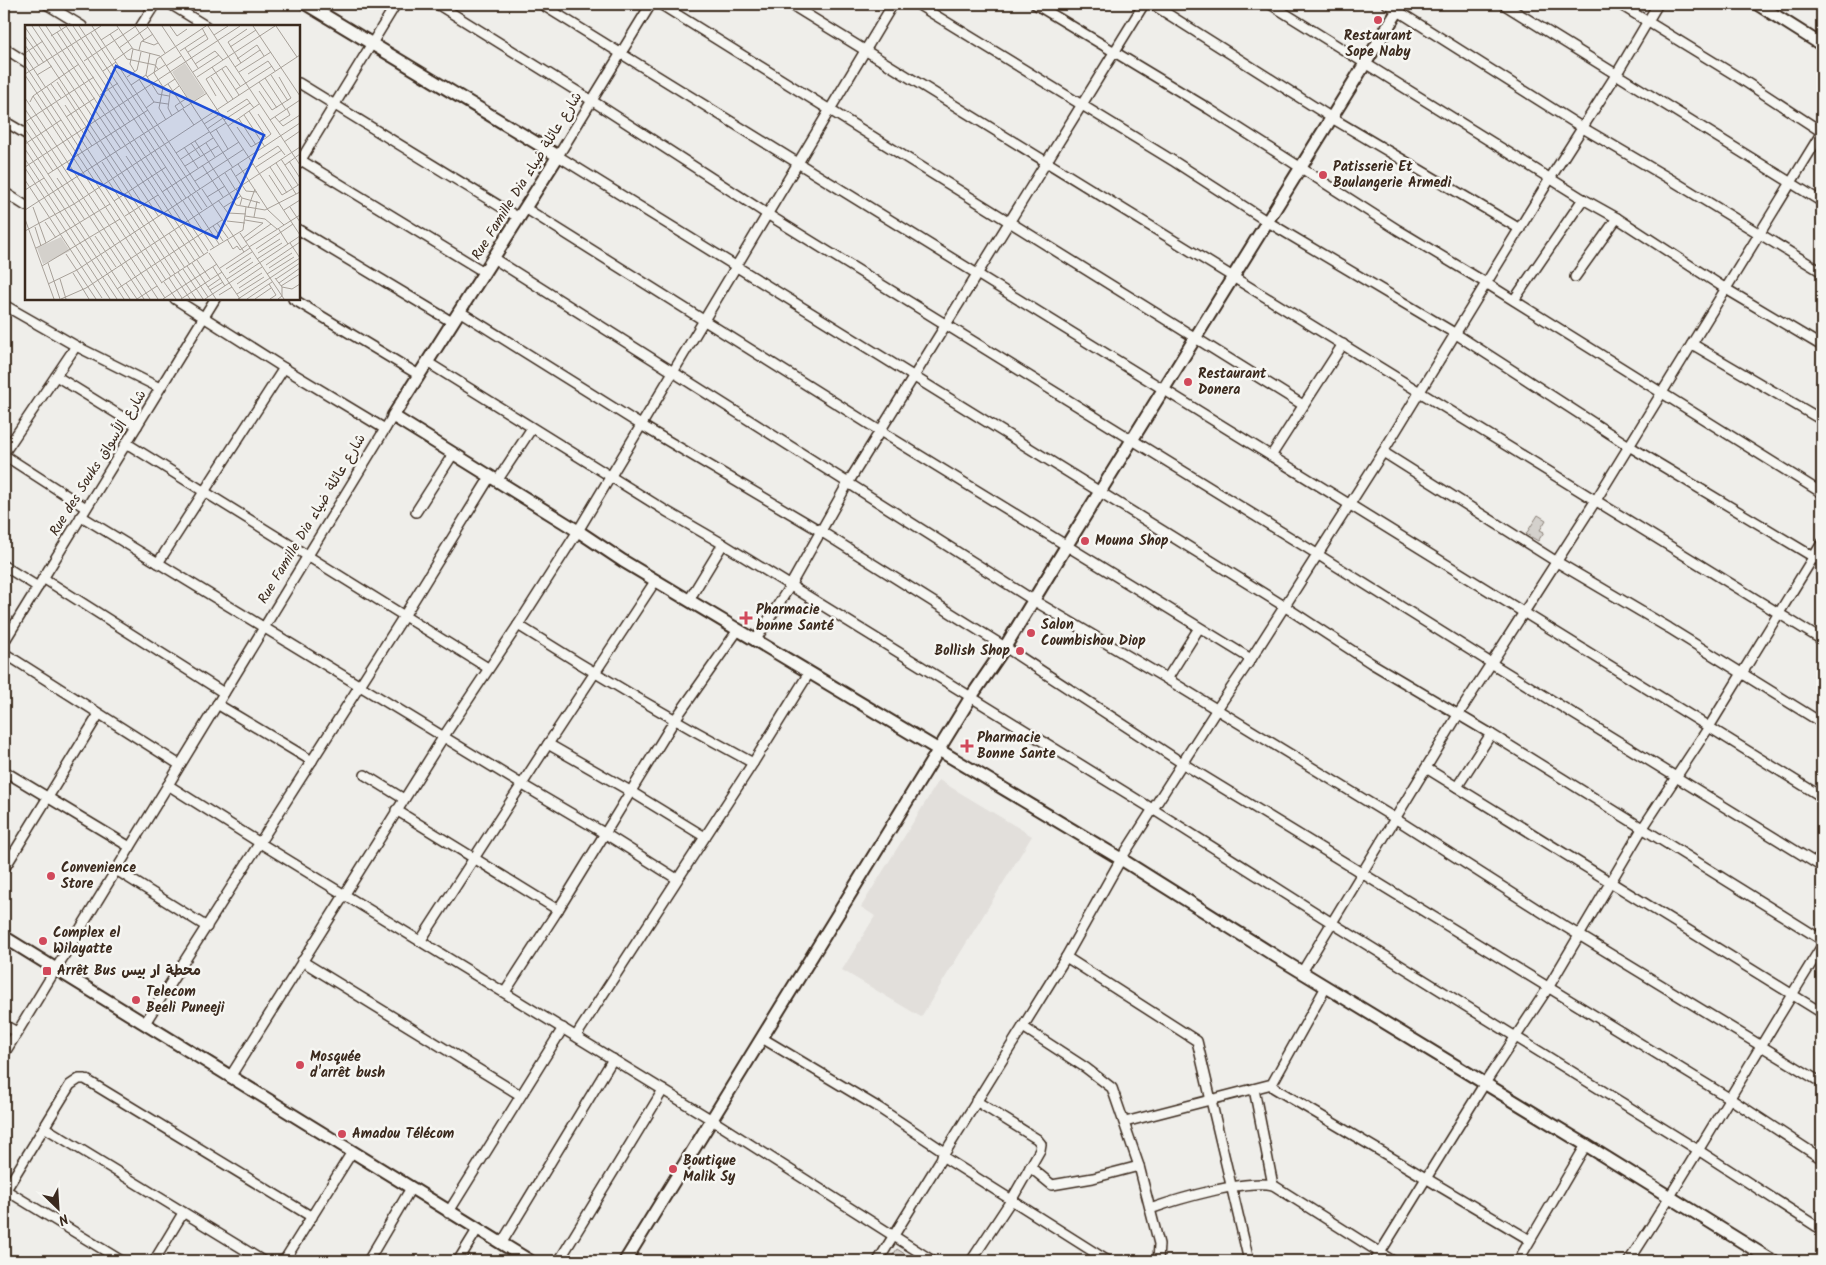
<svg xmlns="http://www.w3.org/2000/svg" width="1826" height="1265" font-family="Kalam,'Playpen Sans Arabic',sans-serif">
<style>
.built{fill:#e2dfdb}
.green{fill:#d4d1cc;stroke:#887e75}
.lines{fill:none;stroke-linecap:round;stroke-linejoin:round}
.minor-casing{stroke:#3b2a1e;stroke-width:12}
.tertiary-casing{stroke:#3b2a1e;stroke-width:15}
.minor{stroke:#f6f6f2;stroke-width:9}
.tertiary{stroke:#f6f6f2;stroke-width:11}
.poi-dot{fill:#d1495b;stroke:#f6f6f2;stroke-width:2}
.labels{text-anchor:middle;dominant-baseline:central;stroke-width:5;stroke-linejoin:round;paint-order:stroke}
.poi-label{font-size:14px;font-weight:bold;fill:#3b2a1e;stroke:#f6f6f2;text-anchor:start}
.street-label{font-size:14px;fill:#3b2a1e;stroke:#f6f6f2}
.inset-road{fill:none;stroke:#a7a098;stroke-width:1}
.view{fill:#1d4ed8;fill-opacity:0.15;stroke:#1d4ed8;stroke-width:2.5}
.inset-edge{fill:none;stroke:#3b2a1e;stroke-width:2.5}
</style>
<rect width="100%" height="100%" fill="#efeeea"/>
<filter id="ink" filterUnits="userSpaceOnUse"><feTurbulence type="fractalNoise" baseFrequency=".02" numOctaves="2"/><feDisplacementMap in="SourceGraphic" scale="10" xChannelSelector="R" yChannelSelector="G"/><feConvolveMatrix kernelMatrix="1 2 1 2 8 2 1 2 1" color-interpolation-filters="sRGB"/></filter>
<g filter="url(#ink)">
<!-- built -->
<polygon class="built" points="939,780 1032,836 921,1017 842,970 875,916 861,907"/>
<!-- green -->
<g class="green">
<polygon points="1538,515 1546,520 1540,530 1544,532 1538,541 1526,534"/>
<polygon points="897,1249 916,1261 889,1261"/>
</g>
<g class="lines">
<defs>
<g id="minor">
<polyline points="46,4 82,26"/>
<polyline points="170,4 206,26"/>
<polyline points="437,4 591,100 767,214 1317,554 1491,663 1822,867"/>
<polyline points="541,4 1822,797"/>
<polyline points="651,4 558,156 1284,606 1371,663 1491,734 1822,940"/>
<polyline points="660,4 1303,405"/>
<polyline points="790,4 1822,640"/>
<polyline points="917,4 1175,162 1268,222 1456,334 1629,446 1822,562"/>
<polyline points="1035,4 1209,109 1398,230 1486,283 1822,493"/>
<polyline points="1152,4 1332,118 1520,229"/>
<polyline points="1270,4 1583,199 1617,218 1726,289 1822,346"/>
<polyline points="1387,4 1583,128 1670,179 1822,272"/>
<polyline points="1503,4 1822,202"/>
<polyline points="1619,4 1738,77 1822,132"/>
<polyline points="141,26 155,4"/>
<polyline points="4,48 26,62"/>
<polyline points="299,83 519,218"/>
<polyline points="4,121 26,134"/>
<polyline points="299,159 484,272"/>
<polyline points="299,163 396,4"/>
<polyline points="4,192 26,206"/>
<polyline points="525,208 880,431 1251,659"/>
<polyline points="299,230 452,322"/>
<polyline points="493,258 1033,600 1167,679 1396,819 1551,918 1822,1083"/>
<polyline points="1575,277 1617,218"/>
<polyline points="175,299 284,368 385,429"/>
<polyline points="293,299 419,375"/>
<polyline points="1514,300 1583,199"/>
<polyline points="4,305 76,346 160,388"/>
<polyline points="459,311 641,425 822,532 1005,647 1182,763 1729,1098 1822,1159"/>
<polyline points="1692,344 1822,420"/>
<polyline points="427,362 666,511 723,544 1154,810 1332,923 1698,1150 1822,1230"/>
<polyline points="56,376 137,426"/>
<polyline points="126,443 488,668"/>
<polyline points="1383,452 1557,562 1669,628 1822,723"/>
<polyline points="4,453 76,346"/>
<polyline points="4,455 86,508"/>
<polyline points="1271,456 1343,344"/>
<polyline points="497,481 532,428"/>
<polyline points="416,512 453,454"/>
<polyline points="81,516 521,784 604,833 677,879"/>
<polyline points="158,563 284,368"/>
<polyline points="4,566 38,587"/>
<polyline points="43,578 224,693"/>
<polyline points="689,600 723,544"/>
<path d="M 518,625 C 595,674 673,720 753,763"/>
<polyline points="755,641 790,586 848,483 1144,4"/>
<polyline points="4,642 215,299"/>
<polyline points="4,653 180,765"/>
<polyline points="1167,679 1199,628"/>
<polyline points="217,704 312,761"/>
<polyline points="548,744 630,791 705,837"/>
<polyline points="1426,768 1822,1013"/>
<polyline points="4,771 130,847"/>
<polyline points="365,775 404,799"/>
<polyline points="168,785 260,843 712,1120 933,1261"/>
<polyline points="1457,787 1491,734"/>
<polyline points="396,810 558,910"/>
<polyline points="4,869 99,714"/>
<polyline points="116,870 207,927"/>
<polyline points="421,940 548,744 656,580"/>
<polyline points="1066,957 1197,1041 1249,1261"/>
<polyline points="302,961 520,1095"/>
<polyline points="1302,972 1458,715 1596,500 1822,132"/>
<polyline points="505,992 558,910 674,721 738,630"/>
<polyline points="145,1023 404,616 490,477"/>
<polyline points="4,1025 17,1032"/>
<polyline points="1023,1027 1086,1068 1112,1088 1139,1166 1159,1244 1158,1261"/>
<polyline points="576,1036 753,763 809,673"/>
<polyline points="762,1038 879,1108 945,1152"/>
<polyline points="4,1054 393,416"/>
<polyline points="230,1077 444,736 518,625 578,531 893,4"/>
<polyline points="1272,1084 1274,1088 1530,1240"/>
<polyline points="1254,1089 1273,1185"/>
<polyline points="1125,1122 1272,1084 1326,987"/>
<polyline points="44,1127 263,1261"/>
<polyline points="942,1156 1108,1261"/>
<polyline points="1030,1167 1052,1185 1093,1178 1139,1166"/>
<polyline points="4,1189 122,1261"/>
<polyline points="4,1193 70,1085 79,1079 85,1079 312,1217"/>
<path d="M 1150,1209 C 1178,1199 1245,1179 1273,1185 L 1393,1261"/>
<polyline points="448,1213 563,1028"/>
<polyline points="501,1244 613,1059"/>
<polyline points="154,1261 183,1213"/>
<polyline points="284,1261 352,1152"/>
<polyline points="368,1261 411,1188"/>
<polyline points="458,1261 477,1230"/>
<polyline points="559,1261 663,1090"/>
<polyline points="878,1261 1066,957 1121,859 1217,709 1251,659 1383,452 1551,177 1616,75 1658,4"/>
<polyline points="971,1261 1012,1199 1040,1150 1041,1144 1037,1139 976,1101"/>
<polyline points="1375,1261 1485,1083 1548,988 1642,829 1709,727 1822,543"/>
<polyline points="1518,1261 1586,1145"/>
<path d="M 1629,1261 C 1696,1158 1757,1050 1822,946"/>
</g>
<g id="tertiary">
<polyline points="306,4 558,156 393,416 578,531 623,561 1121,859 1277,957 1586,1145 1773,1261"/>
<polyline points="1757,4 1822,45"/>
<polyline points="4,937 530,1261"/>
<polyline points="625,1261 971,697 1005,647 1067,545 1402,4"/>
</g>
</defs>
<!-- minor casing -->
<use href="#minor" class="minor-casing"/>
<!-- tertiary casing -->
<use href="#tertiary" class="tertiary-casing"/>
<!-- minor -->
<use href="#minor" class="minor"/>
<!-- tertiary -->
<use href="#tertiary" class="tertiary"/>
</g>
</g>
<!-- markers -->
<g class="poi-dot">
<circle cx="1378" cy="20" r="5"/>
<circle cx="1323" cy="175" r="5"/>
<circle cx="1188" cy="382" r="5"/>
<circle cx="1085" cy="541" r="5"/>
<path d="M743.5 610.5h5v5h5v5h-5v5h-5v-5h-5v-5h5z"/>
<circle cx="1031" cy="633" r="5"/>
<circle cx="1020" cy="651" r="5"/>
<path d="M964.5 738.5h5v5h5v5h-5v5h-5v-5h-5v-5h5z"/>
<circle cx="51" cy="876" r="5"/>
<circle cx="43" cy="941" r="5"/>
<rect x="42" y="966" width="10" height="10" rx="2.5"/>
<circle cx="136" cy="1000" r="5"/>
<circle cx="300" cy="1065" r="5"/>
<circle cx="342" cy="1134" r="5"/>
<circle cx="673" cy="1169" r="5"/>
</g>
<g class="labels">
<!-- poi labels -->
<g class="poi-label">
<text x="1378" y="36" text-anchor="middle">Restaurant<tspan x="1378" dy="16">Sope Naby</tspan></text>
<text x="1333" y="167">Patisserie Et<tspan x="1333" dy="16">Boulangerie Armedi</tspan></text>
<text x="1198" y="374">Restaurant<tspan x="1198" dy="16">Donera</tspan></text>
<text x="1095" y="541">Mouna Shop</text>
<text x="756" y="610">Pharmacie<tspan x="756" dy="16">bonne Santé</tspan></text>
<text x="1041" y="625">Salon<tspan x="1041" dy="16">Coumbishou Diop</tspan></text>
<text x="1010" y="651" text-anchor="end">Bollish Shop</text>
<text x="977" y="738">Pharmacie<tspan x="977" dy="16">Bonne Sante</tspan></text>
<text x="61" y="868">Convenience<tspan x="61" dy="16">Store</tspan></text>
<text x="53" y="933">Complex el<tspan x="53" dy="16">Wilayatte</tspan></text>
<text x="57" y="971">Arrêt Bus محطة ار بيس</text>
<text x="146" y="992">Telecom<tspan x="146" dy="16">Beeli Puneeji</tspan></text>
<text x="310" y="1057">Mosquée<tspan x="310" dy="16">d'arrêt bush</tspan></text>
<text x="352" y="1134">Amadou Télécom</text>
<text x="683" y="1161">Boutique<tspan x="683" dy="16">Malik Sy</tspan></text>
</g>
<!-- street labels -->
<g class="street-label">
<text transform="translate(527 176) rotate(-58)">Rue Famille Dia شارع عائلة ضياء</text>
<text transform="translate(98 463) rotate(-58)">Rue des Souks شارع الأسواق</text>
<text transform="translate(312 519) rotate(-59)">Rue Famille Dia شارع عائلة ضياء</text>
</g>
</g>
<!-- overview -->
<g transform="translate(25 25)">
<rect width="275" height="275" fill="#efeeea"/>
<path d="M 160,38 L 180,68 L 166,78 L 147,47 ZM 36,212 L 45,226 L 18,239 L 12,223 Z" fill="#d4d1cc"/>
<path class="inset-road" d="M 7,1 L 134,192M 14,1 L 96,124M 21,1 L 175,233M 34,1 L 183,226M 41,1 L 105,97M 48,1 L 161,173M 54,1 L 166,170M 67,1 L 175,164M 92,1 L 108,24 L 135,31 L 208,143M 110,1 L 119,15M 122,1 L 140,28M 137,1 L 275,210M 145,1 L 152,11 L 162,4M 183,1 L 275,140M 228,1 L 275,71M 251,1 L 272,32M 0,2 L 160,243M 32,7 L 179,230M 66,8 L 171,167M 85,9 L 102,34 L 130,40 L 133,44M 189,10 L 203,1M 0,11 L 19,38M 26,11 L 42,1M 76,15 L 93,4M 117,16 L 129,20 L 133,18M 0,20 L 14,41M 205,22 L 231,5M 94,23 L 123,2M 160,23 L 173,43M 108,24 L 105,39 L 110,47M 114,25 L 116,17 L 128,9M 155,26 L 181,9M 163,27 L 183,14 L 177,3M 0,28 L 18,16M 125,28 L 121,50 L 133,69 L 144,71M 0,31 L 21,63M 212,34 L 232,20 L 239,31M 90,35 L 107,23M 59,36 L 111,1M 216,38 L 203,17 L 222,4M 170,39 L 190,26 L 198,35M 0,40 L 141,255M 141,41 L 156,31M 187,42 L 208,74M 210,42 L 235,25M 197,44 L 214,70M 78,46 L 91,37M 168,47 L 194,30M 214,47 L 246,27M 0,49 L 76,1M 223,49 L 243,36 L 250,46M 0,50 L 137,258M 12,50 L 27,41M 246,50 L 263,76M 102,52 L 112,45 L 116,27M 122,52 L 140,40M 172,52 L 250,1M 186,52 L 203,78M 240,53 L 261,85M 114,54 L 129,77M 32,57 L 155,246M 234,57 L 252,83M 26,59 L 36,73M 143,59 L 159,83M 106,60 L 121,50M 22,62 L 146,252M 138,62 L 129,48 L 132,34 L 181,1M 210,65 L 247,41M 234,66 L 247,85 L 266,73 L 254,52M 75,70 L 93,58M 8,71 L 140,273M 191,71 L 181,54 L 201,41 L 215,61M 0,73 L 133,274M 5,77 L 8,71 L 54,39M 40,80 L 67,121M 121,83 L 129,77 L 143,79M 0,84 L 125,274M 158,84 L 169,100M 224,86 L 241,112M 154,87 L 150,81 L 162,73M 202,87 L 222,74 L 229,83M 219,90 L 240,122M 147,91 L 143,83 L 145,68 L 154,61M 41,92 L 70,73M 250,92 L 258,101 L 275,90M 0,94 L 119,274M 214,94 L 231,120M 141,95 L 134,83 L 135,78 L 138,62 L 150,54M 199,95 L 225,78M 245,95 L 275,75M 0,97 L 69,52M 254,97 L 265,90 L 262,84M 179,99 L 195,89M 203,101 L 234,79M 212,102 L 226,122 L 241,113 L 246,109 L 233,89M 0,104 L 28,146M 182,104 L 198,93M 191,104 L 203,124M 185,108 L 201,98M 115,112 L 157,176M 0,114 L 105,274M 170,116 L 204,168M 259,117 L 275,106M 166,118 L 175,131M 181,118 L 190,132M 0,119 L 36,95M 159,122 L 173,143M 0,124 L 99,274M 151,128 L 184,107M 101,131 L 170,236M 0,134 L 92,274M 156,134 L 188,113M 233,134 L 253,121 L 260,130M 256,134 L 273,160M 264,136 L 275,153M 77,137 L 150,249M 251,138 L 271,169M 213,139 L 243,185 L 259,200M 177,140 L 198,172M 260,140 L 275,129M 160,141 L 193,121M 0,142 L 215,1M 231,142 L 257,125M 245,142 L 262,168M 0,143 L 85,274M 206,144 L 216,160M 200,148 L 210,164M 23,149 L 123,85M 244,150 L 257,170 L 275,159M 211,151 L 228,139M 32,153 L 60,195M 0,155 L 77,273M 170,156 L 219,124M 217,160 L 221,166 L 232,167M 177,164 L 219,227M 211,164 L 217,173 L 215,180M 0,165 L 19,153M 137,167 L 214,117M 172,167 L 182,182M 204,168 L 211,180 L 240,185 L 275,167M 167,170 L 177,185M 163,172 L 194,219M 182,172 L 200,161M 217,173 L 235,178M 193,175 L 203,188 L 199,198M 89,176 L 141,142M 158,176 L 189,223M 8,182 L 21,218 L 11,223M 199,182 L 216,171M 265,182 L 275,197M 223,183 L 230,164M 0,185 L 182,68M 259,185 L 275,175M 203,188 L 221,189M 100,191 L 133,170M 220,191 L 240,194 L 252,204M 229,192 L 232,176M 0,194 L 29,274M 220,195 L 238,198M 202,196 L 220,198M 20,197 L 31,213M 192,198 L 203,213M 188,201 L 198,216M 10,202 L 16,221M 253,203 L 263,219M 0,206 L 49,179 L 275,30M 144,208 L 165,240M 215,208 L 259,274M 70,211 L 91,242M 218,213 L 238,198M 202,214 L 208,224 L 212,221 L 215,225 L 222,220M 220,217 L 246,199M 21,218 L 85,179M 265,218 L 275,233M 224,222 L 275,190M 231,224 L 268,199M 185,225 L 218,205 L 221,182M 184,228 L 215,274M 233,228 L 255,214M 41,229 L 71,274M 232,234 L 257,218M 172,235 L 185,254M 23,238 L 35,274M 167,238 L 191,274M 241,240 L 275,217M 17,241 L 95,194M 162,241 L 183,272M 188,242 L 200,261M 195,243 L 225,223M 244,243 L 267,228M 158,244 L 178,274M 201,244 L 227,227M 153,247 L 171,274M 48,248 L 64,274M 204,248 L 226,233M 242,249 L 269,232M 149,250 L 165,274M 144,253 L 157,273M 245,253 L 275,233M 250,253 L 257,262 L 257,271 L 253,274M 35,254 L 41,274M 202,254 L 228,237M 251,254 L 275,238M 139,257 L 151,274M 101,258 L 112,274M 136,258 L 183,227M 254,258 L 275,243M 23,259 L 52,245 L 275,98M 212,259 L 237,242M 244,259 L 251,270 L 245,274M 256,261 L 275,249M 183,262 L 196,253M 257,262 L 267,264 L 275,259M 214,263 L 237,248M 92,264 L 197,195M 185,265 L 198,257M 212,269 L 239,252M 194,270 L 207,262M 36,274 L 61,263 L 275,122M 112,274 L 132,261M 138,274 L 192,239M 156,274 L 197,247M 180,274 L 275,211M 213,274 L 245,253M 222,274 L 247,257M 230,274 L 246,263"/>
<path class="view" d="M 91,41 L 239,110 L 192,213 L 43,144 Z"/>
<rect width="275" height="275" class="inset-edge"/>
</g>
<!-- margin -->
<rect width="1826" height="1265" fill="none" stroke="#f6f6f2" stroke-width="20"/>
<rect x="10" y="10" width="1806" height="1245" fill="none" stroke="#3b2a1e" stroke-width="2" filter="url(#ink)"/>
<!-- north arrow -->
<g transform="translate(58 1208) rotate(155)" stroke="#f6f6f2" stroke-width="4" paint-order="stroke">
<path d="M0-4L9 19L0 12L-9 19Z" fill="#3b2a1e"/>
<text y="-8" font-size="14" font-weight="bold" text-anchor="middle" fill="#3b2a1e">N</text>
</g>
</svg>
